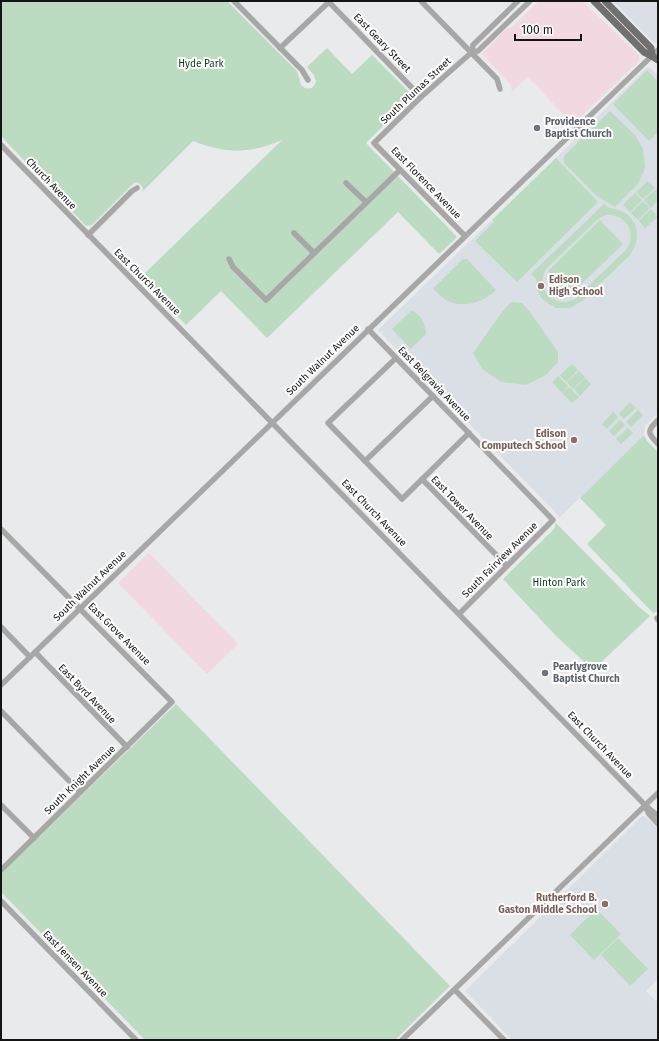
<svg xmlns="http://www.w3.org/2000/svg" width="659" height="1041" font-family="'Fira Sans',sans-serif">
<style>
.commercial{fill:#f1d8e1}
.built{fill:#dadfe6}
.green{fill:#bbdcc0;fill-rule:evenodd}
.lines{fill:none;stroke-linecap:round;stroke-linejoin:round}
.minor{stroke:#a8a7a7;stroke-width:5.5}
.major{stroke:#717070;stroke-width:7}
.worship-dot{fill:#6b7280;stroke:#fff;stroke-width:1.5}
.education-dot{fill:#8d6e63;stroke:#fff;stroke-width:1.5}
.labels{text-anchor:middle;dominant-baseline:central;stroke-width:4;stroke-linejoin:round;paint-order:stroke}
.street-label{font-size:10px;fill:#151516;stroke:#fff}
.park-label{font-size:10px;fill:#0d391a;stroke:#fff}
.worship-label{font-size:10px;font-weight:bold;fill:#5b616d;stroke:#fff;text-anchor:start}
.education-label{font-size:10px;font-weight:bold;fill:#785e54;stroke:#fff;text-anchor:end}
</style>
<rect width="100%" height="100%" fill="#e9eaeb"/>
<!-- commercial -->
<g class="commercial">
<polygon points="539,1 582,1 639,55 639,61 573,124 528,77 511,92 512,89 511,85 482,54 505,30 512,27"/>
<polygon points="149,553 238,644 207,674 118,583"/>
</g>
<!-- built -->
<g class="built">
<polygon points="613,1 658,1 658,43 654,43"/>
<polygon points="646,68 650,68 658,75 658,413 645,426 644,435 559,518 556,513 378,330 556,158"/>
<polygon points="642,816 646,817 658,829 658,979 646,991 656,1001 658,1001 658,1040 512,1040 465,991"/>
</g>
<!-- green -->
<g class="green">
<path d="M 1,1 L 227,1 L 296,70 L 298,74 L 301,85 C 308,91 314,89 316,81 L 314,75 L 307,67 L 327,48 L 352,74 L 372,55 L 413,96 L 366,143 L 457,237 L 439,254 L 398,212 L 267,338 L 221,291 L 186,325 L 140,278 L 282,140 C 248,154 227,154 193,141 L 141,193 L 143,190 L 142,186 L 137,182 L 134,183 L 92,225 L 86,226 L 1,136 Z"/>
<polygon points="647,70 658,82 658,132 649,141 613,104"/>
<polygon points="610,111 636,136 643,149 645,168 638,184 615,207 598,197 564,163 564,156"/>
<polygon points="556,158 598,202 517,282 475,241 494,222 492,220"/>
<polygon points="648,181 655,188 643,199 636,192"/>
<polygon points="656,189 658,191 658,200 651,208 644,200"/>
<polygon points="635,193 642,200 630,212 623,205"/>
<polygon points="643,201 650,208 638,220 631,213"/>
<path d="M 604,204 C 611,211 615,207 623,212 C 640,221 641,242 629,256 L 582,301 L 570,308 L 556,308 L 543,300 L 538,292 L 536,279 L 531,274 ZM 607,215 C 626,214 637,233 627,249 L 575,299 C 555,310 534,289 546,269 L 596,221 L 601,217 Z"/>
<polygon points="651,209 658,217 645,228 639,221"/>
<polygon points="600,220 623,244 571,294 548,271"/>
<path d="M 463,259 L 467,259 L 496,290 C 485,301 469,307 453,303 C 445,301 439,294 433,289 Z"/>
<polygon points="511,302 522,303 530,312 558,352 558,362 546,375 526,385 501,382 482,369 473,353 502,312"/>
<path d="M 412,310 C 422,317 425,322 426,334 L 411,349 L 392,329 Z"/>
<polygon points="572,364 578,370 566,382 560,375"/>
<polygon points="579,371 585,377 573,389 567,382"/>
<polygon points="558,376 568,386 562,393 552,382"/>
<polygon points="585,378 591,384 580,396 574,389"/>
<polygon points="569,387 579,397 572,403 562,393"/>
<polygon points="630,402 636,408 624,419 619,414"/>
<polygon points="638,410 643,415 631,427 626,422"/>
<polygon points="613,412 618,417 607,429 602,424"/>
<polygon points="620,420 625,425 614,436 609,431"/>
<polygon points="628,428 633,433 621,444 616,439"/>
<polygon points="644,435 647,441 658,452 658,611 653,613 587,544 606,525 580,498"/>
<polygon points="556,523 639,607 650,616 593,670 556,636 503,579 554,529"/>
<polygon points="176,704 450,986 395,1040 145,1040 1,892 1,873"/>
<polygon points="596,909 621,934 594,960 570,935"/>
<polygon points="618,938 648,969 630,986 601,955"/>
</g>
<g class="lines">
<!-- minor -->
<g class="minor">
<polyline points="234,1 302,70 308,80"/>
<polyline points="328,1 421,97"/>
<polyline points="421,1 497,79 500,89"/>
<polyline points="280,48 330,1"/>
<polyline points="472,52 473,45 518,1"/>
<path d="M 1,145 C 216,365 432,584 645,805 L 658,816"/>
<polyline points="346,183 366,202"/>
<polyline points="294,233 314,253"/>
<polyline points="88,235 132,191 137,188"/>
<polyline points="465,236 374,143 421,97 472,52 478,51 530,1"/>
<polyline points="229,259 233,267 266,300 400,170"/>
<polyline points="368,329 553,520 460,613"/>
<polyline points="396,358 328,423 402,499 469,433"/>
<path d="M 658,420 C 647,431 647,432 658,444"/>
<polyline points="365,461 433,396"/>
<polyline points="422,479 507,566"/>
<polyline points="1,529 172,702 1,870"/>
<polyline points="657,618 658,620"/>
<polyline points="1,627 30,657"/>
<polyline points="35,652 127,747"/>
<polyline points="1,685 658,50"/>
<polyline points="1,711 80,792"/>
<polyline points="1,805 34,838"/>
<polyline points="645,806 649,814 658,824"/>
<polyline points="1,901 136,1040"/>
<polyline points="455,990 504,1040"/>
<polyline points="402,1040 658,793"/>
</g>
<!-- major -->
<g class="major">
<polyline points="594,1 644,52 652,56 658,60"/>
<polyline points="605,1 651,48 652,56"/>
</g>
</g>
<!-- markers -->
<g class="worship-dot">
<circle cx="537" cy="128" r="4"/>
<circle cx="545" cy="673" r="4"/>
</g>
<g class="education-dot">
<circle cx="541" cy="286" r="4"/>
<circle cx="574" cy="440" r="4"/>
<circle cx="605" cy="904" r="4"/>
</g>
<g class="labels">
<!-- street labels -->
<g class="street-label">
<text transform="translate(382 43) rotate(46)">East Geary Street</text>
<text transform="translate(416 91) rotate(-43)">South Plumas Street</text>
<text transform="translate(426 183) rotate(46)">East Florence Avenue</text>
<text transform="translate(51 184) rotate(46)">Church Avenue</text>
<text transform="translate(147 282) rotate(45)">East Church Avenue</text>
<text transform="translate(323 360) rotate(-44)">South Walnut Avenue</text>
<text transform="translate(434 384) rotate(46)">East Belgravia Avenue</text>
<text transform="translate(462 508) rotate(46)">East Tower Avenue</text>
<text transform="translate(374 513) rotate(46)">East Church Avenue</text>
<text transform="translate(500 560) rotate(-45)">South Fairview Avenue</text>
<text transform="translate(90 586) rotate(-44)">South Walnut Avenue</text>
<text transform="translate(119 634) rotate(45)">East Grove Avenue</text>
<text transform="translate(87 694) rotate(46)">East Byrd Avenue</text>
<text transform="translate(600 745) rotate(46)">East Church Avenue</text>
<text transform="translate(80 780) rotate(-44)">South Knight Avenue</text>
<text transform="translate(75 964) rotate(46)">East Jensen Avenue</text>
</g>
<!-- park labels -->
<g class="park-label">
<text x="201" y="64">Hyde Park</text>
<text x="559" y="583">Hinton Park</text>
</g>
<!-- worship labels -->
<g class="worship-label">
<text x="545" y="122">Providence<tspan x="545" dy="12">Baptist Church</tspan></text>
<text x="553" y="667">Pearlygrove<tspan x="553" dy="12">Baptist Church</tspan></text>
</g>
<!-- education labels -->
<g class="education-label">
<text x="549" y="280" text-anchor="start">Edison<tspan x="549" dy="12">High School</tspan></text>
<text x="566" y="434">Edison<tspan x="566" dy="12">Computech School</tspan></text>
<text x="597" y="898">Rutherford B.<tspan x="597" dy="12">Gaston Middle School</tspan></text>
</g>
</g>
<!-- border -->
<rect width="659" height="1041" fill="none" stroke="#151516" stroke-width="4"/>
<!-- scale -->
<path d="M515 34v6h66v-6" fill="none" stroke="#151516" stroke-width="2"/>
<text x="521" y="34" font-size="12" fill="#151516" stroke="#ffffff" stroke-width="3" paint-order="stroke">100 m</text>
</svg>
